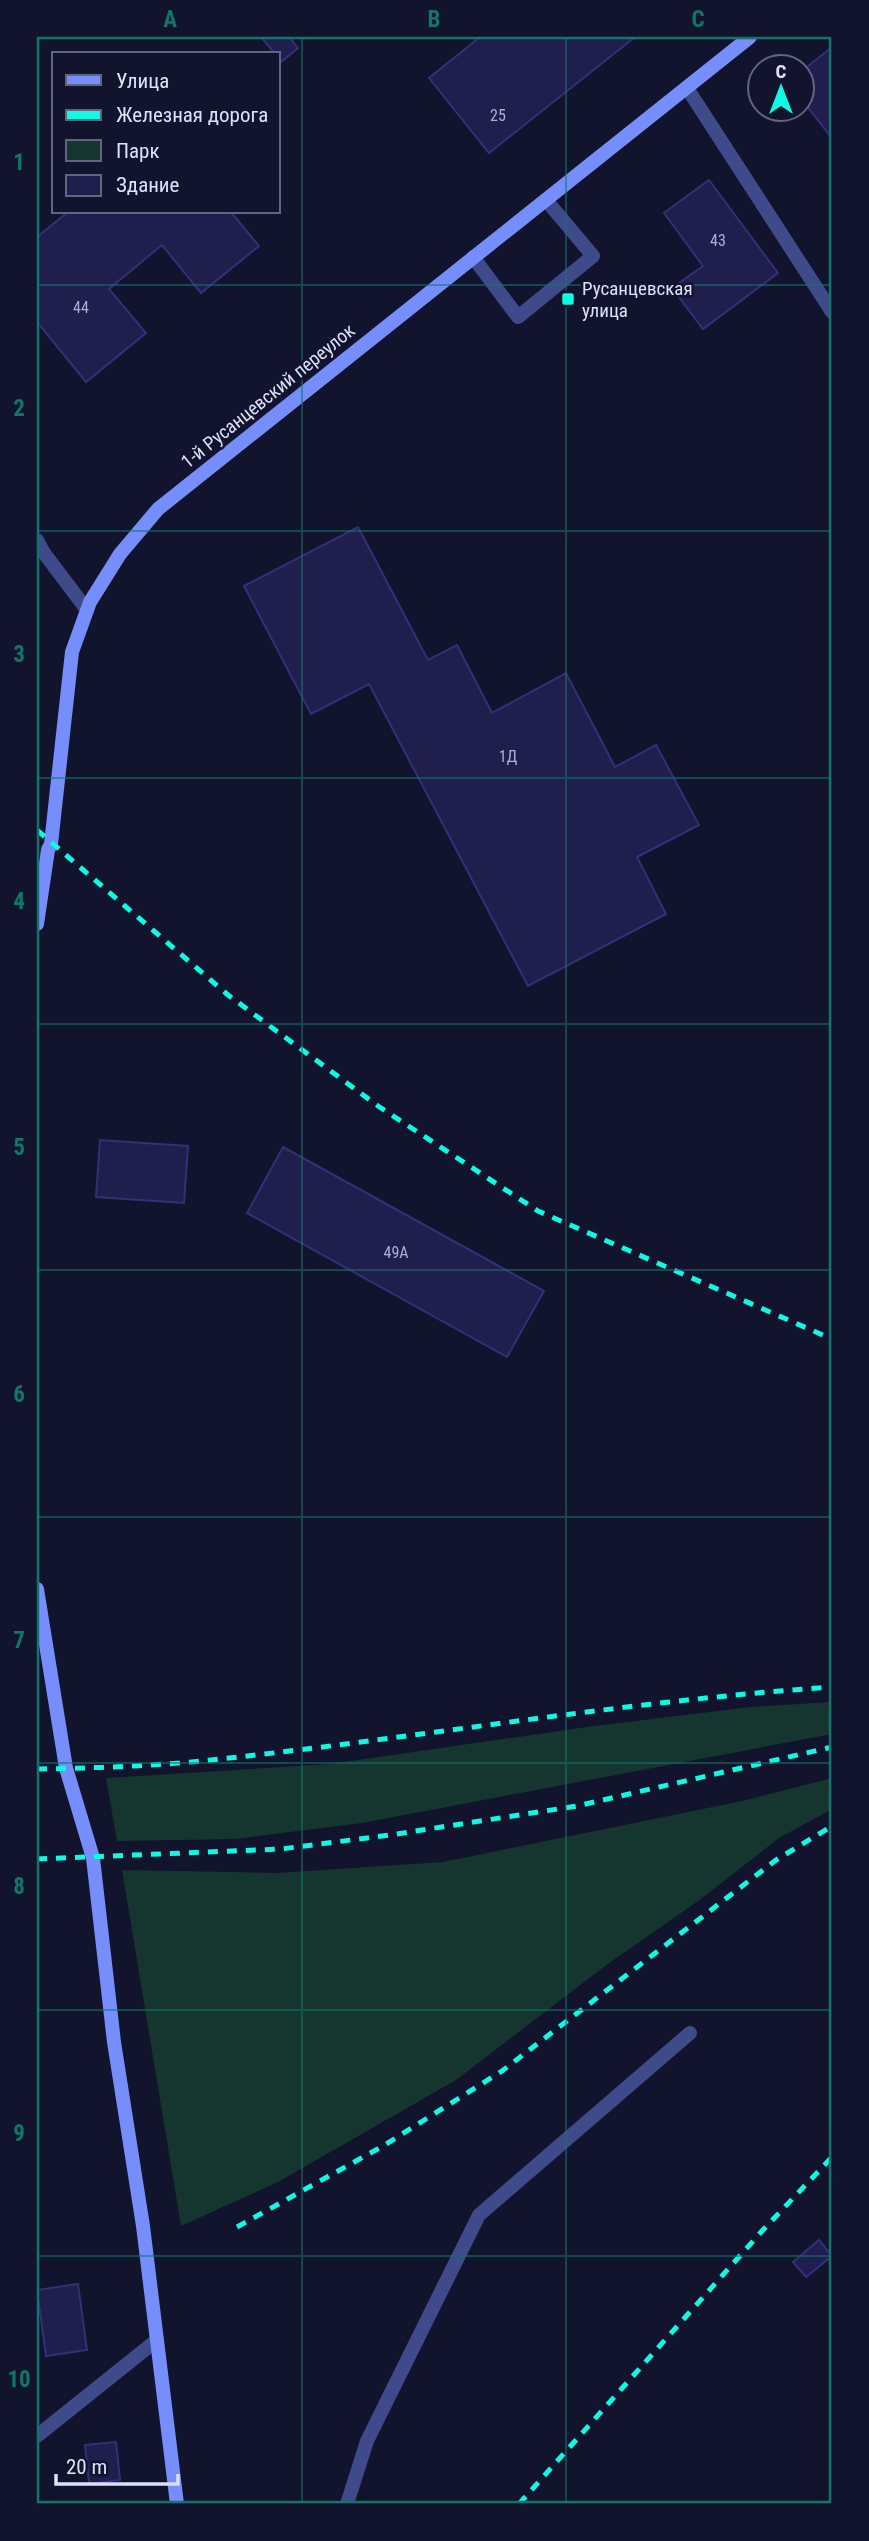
<svg xmlns="http://www.w3.org/2000/svg" width="869" height="2541" font-family="'Roboto Condensed',sans-serif">
<style>
.green{fill:#15362e}
.building{fill:#1f1e4c;stroke:#313178;stroke-width:2}
.lines{fill:none;stroke-linecap:round;stroke-linejoin:round}
.lane{stroke:#3e4a8a;stroke-width:14}
.street{stroke:#3e4a8a;stroke-width:14}
.secondary{stroke:#768dfc;stroke-width:14}
.rail{stroke:#0efae3;stroke-width:5;stroke-dasharray:10 9;stroke-linecap:butt}
.grid{fill:none;stroke:#0f766e;stroke-width:2;stroke-opacity:0.55}
.poi-dot{fill:#0efae3;stroke:#12132c;stroke-width:2.5}
.labels{text-anchor:middle;dominant-baseline:central;stroke-width:5;stroke-linejoin:round;paint-order:stroke}
.number-label{font-size:16px;fill:#aeb0d2}
.poi-label{font-size:19px;fill:#dde0fe;stroke:#12132c;text-anchor:start}
.street-label{font-size:19px;fill:#dde0fe;stroke:#12132c}
.neatline{fill:none;stroke:#0f766e;stroke-width:2.5}
.grid-label{font-size:23px;text-anchor:middle;font-weight:bold;fill:#0f766e}
</style>
<rect width="100%" height="100%" fill="#12132c"/>
<!-- green -->
<g class="green">
<polygon points="832,1702 832,1734 362,1823 235,1839 117,1841 106,1778 330,1764 594,1726 751,1707"/>
<polygon points="832,1778 832,1809 779,1838 701,1899 605,1966 456,2080 278,2182 181,2226 122,1870 278,1873 443,1862 742,1801"/>
</g>
<!-- building -->
<g class="building">
<polygon points="261,37 289,37 298,48 281,62 278,54 275,54"/>
<polygon points="480,37 635,37 489,153 429,78"/>
<polygon points="832,47 832,138 802,100 802,71"/>
<polygon points="709,180 778,273 703,329 672,288 703,266 664,213"/>
<polygon points="68,212 231,212 259,246 201,293 162,245 109,289 146,333 86,382 37,322 37,237"/>
<polygon points="358,527 428,660 457,645 492,713 566,673 615,767 656,745 699,825 637,857 666,914 528,986 369,684 311,714 244,586"/>
<polygon points="100,1140 188,1146 184,1203 96,1197"/>
<polygon points="283,1147 544,1291 507,1357 247,1213"/>
<polygon points="819,2240 832,2256 806,2277 793,2262"/>
<polygon points="78,2284 87,2350 46,2356 37,2290"/>
<polygon points="116,2442 120,2480 89,2484 85,2445"/>
</g>
<g class="lines">
<!-- lane -->
<g class="lane">
<polyline points="473,257 518,317 593,256 546,200"/>
<polyline points="37,540 44,553 87,610"/>
<polyline points="37,2436 157,2340"/>
<polyline points="347,2504 367,2441 479,2215 690,2033"/>
</g>
<!-- street -->
<polyline class="street" points="687,88 832,312"/>
<!-- secondary -->
<g class="secondary">
<polyline points="37,924 48,850 51,844 72,652 90,602 120,554 158,509 750,37"/>
<polyline points="37,1589 66,1768 93,1858 114,2042 143,2226 177,2504"/>
</g>
<!-- rail -->
<g class="rail">
<polyline points="37,830 228,995 378,1106 538,1211 832,1339"/>
<path d="M 37,1769 C 95,1768 154,1766 211,1760 C 419,1738 624,1701 832,1687"/>
<polyline points="37,1859 281,1849 390,1835 577,1806 832,1747"/>
<polyline points="237,2227 383,2146 502,2071 776,1860 832,1826"/>
<polyline points="519,2504 762,2231 832,2157"/>
</g>
</g>
<!-- grid -->
<path class="grid" d="M 302,37 L 302,2504M 566,37 L 566,2504M 37,285 L 832,285M 37,531 L 832,531M 37,778 L 832,778M 37,1024 L 832,1024M 37,1270 L 832,1270M 37,1517 L 832,1517M 37,1763 L 832,1763M 37,2010 L 832,2010M 37,2256 L 832,2256"/>
<!-- markers -->
<rect class="poi-dot" x="561" y="292" width="14" height="14" rx="3.5"/>
<g class="labels">
<!-- number labels -->
<g class="number-label">
<text x="498" y="115">25</text>
<text x="718" y="240">43</text>
<text x="81" y="307">44</text>
<text x="508" y="756">1Д</text>
<text x="396" y="1252">49А</text>
</g>
<!-- poi labels -->
<g class="poi-label">
<text x="582" y="288">Русанцевская<tspan x="582" dy="22">улица</tspan></text>
</g>
<!-- street labels -->
<g class="street-label">
<text transform="translate(268 396) rotate(-39)">1-й Русанцевский переулок</text>
</g>
</g>
<!-- border -->
<rect width="869" height="2541" fill="none" stroke="#12132c" stroke-width="77"/>
<!-- legend -->
<rect x="52" y="52" width="228" height="161" fill="#12132c" stroke="#636580" stroke-width="2"/>
<rect x="66" y="75" width="35" height="10" fill="#768dfc" stroke="#636580" stroke-width="2"/>
<text x="116" y="88" font-size="21" fill="#dde0fe">Улица</text>
<rect x="66" y="110" width="35" height="10" fill="#0efae3" stroke="#636580" stroke-width="2"/>
<text x="116" y="122" font-size="21" fill="#dde0fe">Железная дорога</text>
<rect x="66" y="140" width="35" height="21" fill="#15362e" stroke="#636580" stroke-width="2"/>
<text x="116" y="158" font-size="21" fill="#dde0fe">Парк</text>
<rect x="66" y="175" width="35" height="21" fill="#1f1e4c" stroke="#636580" stroke-width="2"/>
<text x="116" y="192" font-size="21" fill="#dde0fe">Здание</text>
<!-- north arrow -->
<g transform="translate(781 88)"><circle r="33" fill="#12132c" stroke="#636580" stroke-width="2"/>
<path d="M0-5L12 26L0 18L-12 26Z" fill="#0efae3"/>
<text y="-10" font-size="19" font-weight="bold" text-anchor="middle" fill="#dde0fe">С</text>
</g>
<!-- scale -->
<path d="M56 2474v10h122v-10" fill="none" stroke="#dde0fe" stroke-width="3.5"/>
<text x="66" y="2474" font-size="21" fill="#dde0fe" stroke="#12132c" stroke-width="5" paint-order="stroke">20 m</text>
<rect x="38" y="38" width="792" height="2464" class="neatline"/>
<g class="grid-label">
<text x="170" y="27">A</text>
<text x="434" y="27">B</text>
<text x="698" y="27">C</text>
<text x="19" y="170">1</text>
<text x="19" y="416">2</text>
<text x="19" y="662">3</text>
<text x="19" y="909">4</text>
<text x="19" y="1155">5</text>
<text x="19" y="1402">6</text>
<text x="19" y="1648">7</text>
<text x="19" y="1894">8</text>
<text x="19" y="2141">9</text>
<text x="19" y="2387">10</text>
</g>
</svg>
